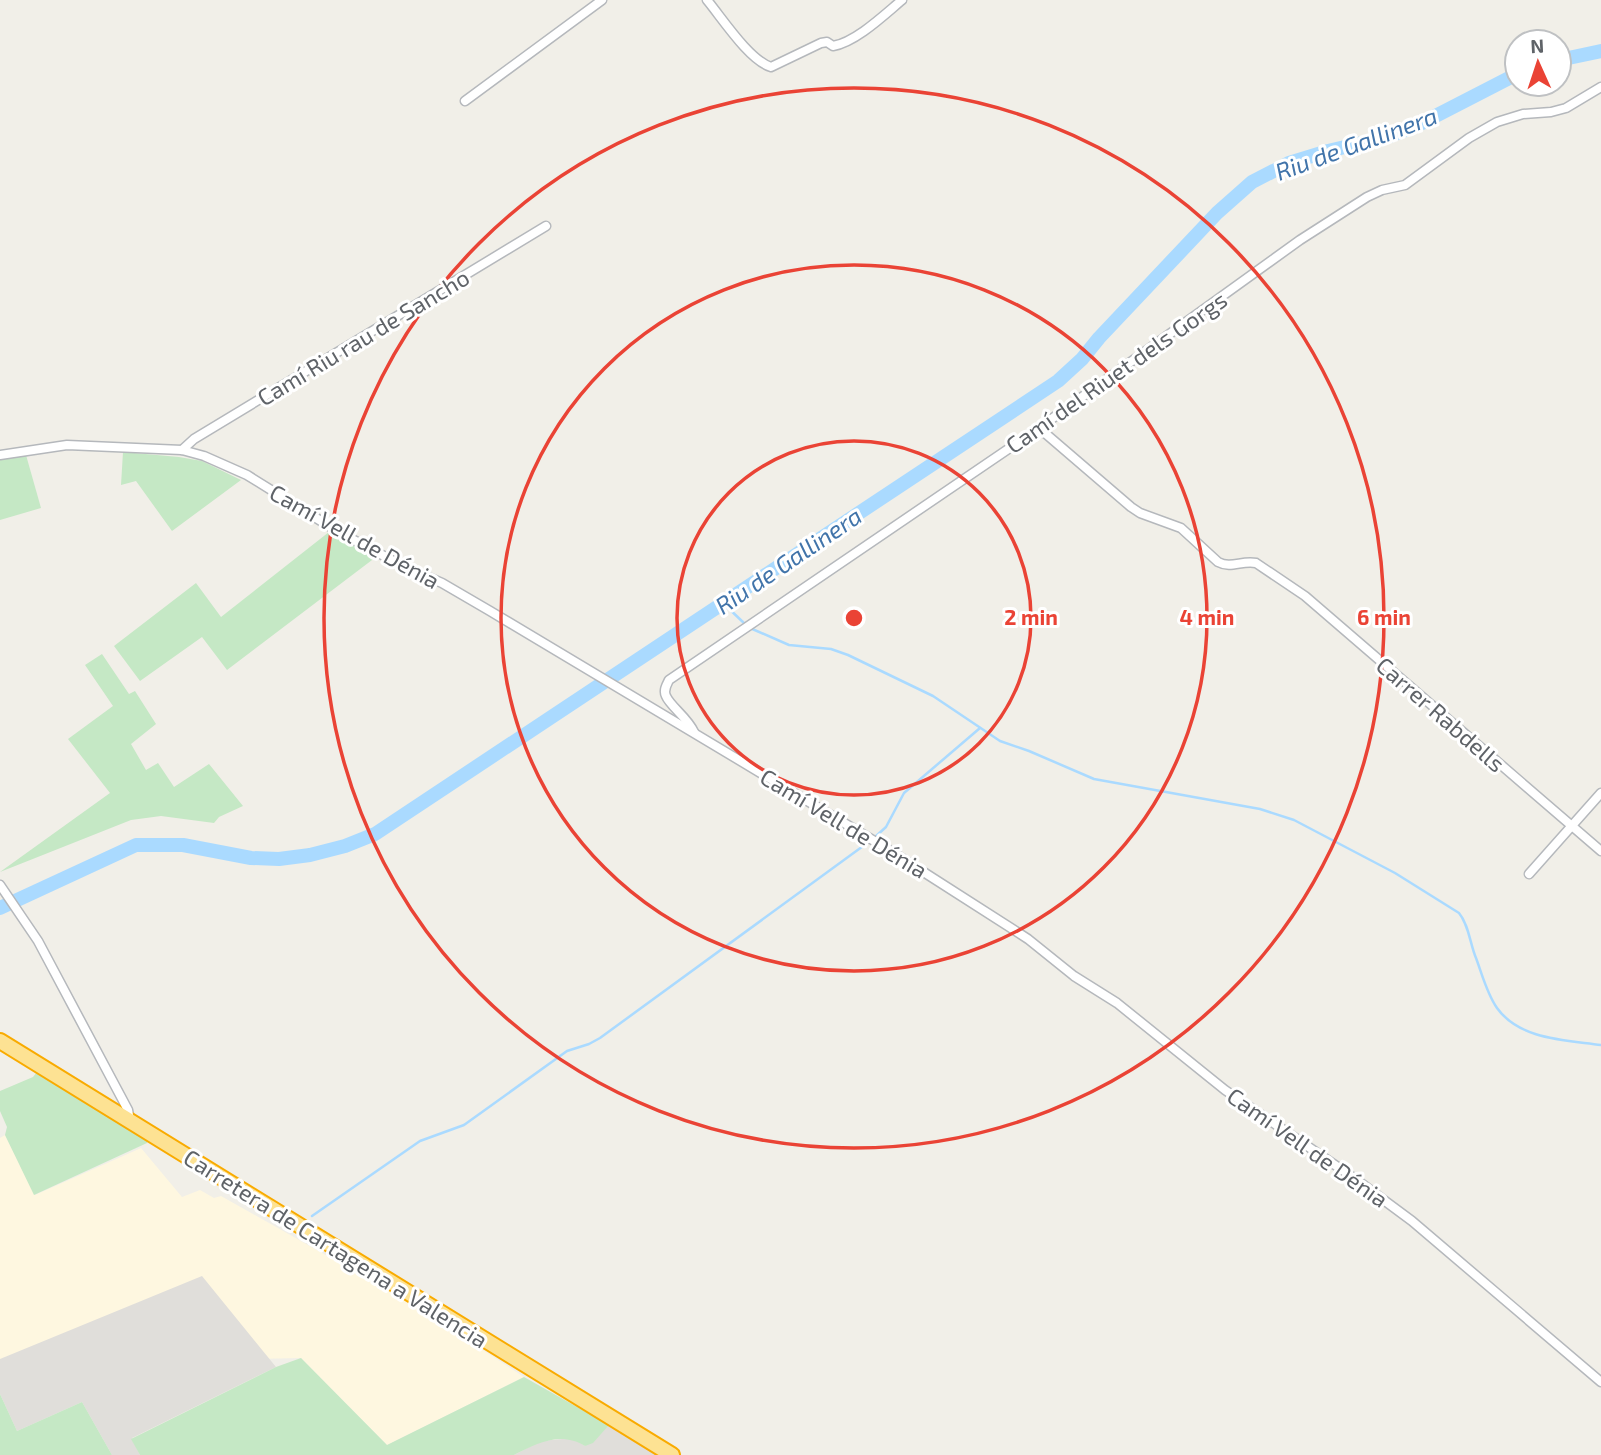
<svg xmlns="http://www.w3.org/2000/svg" width="1601" height="1455" font-family="'Exo 2',sans-serif">
<style>
.commercial{fill:#fef7e0}
.industrial{fill:#e0deda}
.green{fill:#c5e8c5}
.lines{fill:none;stroke-linecap:round;stroke-linejoin:round}
.stream{stroke:#aadaff;stroke-width:2.5}
.river{stroke:#aadaff;stroke-width:14}
.street-casing{stroke:#b5b8bc;stroke-width:11}
.highway-casing{stroke:#f9ab00;stroke-width:18}
.street{stroke:#fff;stroke-width:8}
.highway{stroke:#fde293;stroke-width:14}
.ring{fill:none;stroke:#ea4335;stroke-width:3.5}
.labels{text-anchor:middle;dominant-baseline:central;stroke-width:6;stroke-linejoin:round;paint-order:stroke}
.street-label{font-size:23px;fill:#5f6368;stroke:#fff}
.water-label{font-size:24px;font-style:italic;fill:#4174aa;stroke:#fff}
.centre{fill:#ea4335;stroke:#fff;stroke-width:3.5}
.ring-label{font-size:21px;text-anchor:middle;font-weight:bold;fill:#ea4335;stroke:#fff;stroke-width:6;stroke-linejoin:round;paint-order:stroke}
</style>
<rect width="100%" height="100%" fill="#f1efe8"/>
<!-- commercial -->
<polygon class="commercial" points="5,1135 35,1195 141,1148 182,1197 200,1190 214,1198 221,1196 416,1306 524,1377 387,1445 301,1358 0,1364 0,1138"/>
<!-- industrial -->
<g class="industrial">
<polygon points="202,1276 276,1367 132,1438 140,1455 112,1455 82,1402 17,1431 0,1394 0,1359"/>
<polygon points="609,1425 656,1455 514,1455 541,1441 573,1438 585,1446"/>
</g>
<!-- green -->
<g class="green">
<polygon points="123,452 179,457 202,461 241,480 172,531 136,481 121,485"/>
<polygon points="26,455 41,508 0,520 0,459"/>
<polygon points="329,532 376,557 227,670 202,637 140,681 114,646 196,583 221,617"/>
<polygon points="102,654 129,694 135,691 156,724 131,744 146,770 158,763 174,787 209,764 243,806 219,817 214,823 161,816 131,820 0,872 110,793 68,739 113,706 85,665"/>
<polygon points="37,1072 148,1140 147,1143 34,1195 5,1135 7,1127 0,1111 0,1091 33,1077"/>
<path d="M 301,1358 L 387,1445 L 524,1377 L 609,1425 L 593,1443 L 585,1446 C 561,1431 537,1443 514,1455 L 140,1455 L 131,1439 L 276,1367 Z"/>
<polygon points="0,1394 17,1431 82,1402 112,1455 0,1455"/>
</g>
<g class="lines">
<!-- stream -->
<g class="stream">
<polyline points="724,604 745,624"/>
<path d="M 750,628 L 789,645 L 831,649 L 848,655 L 933,696 L 1000,741 L 1029,751 L 1094,779 L 1260,809 L 1294,820 L 1395,873 L 1459,913 C 1469,925 1470,944 1476,958 C 1482,974 1487,994 1497,1008 C 1520,1040 1566,1040 1601,1045"/>
<polyline points="875,837 886,827 904,793 980,728"/>
<polyline points="312,1216 420,1141 464,1125 567,1051 589,1044 600,1038 870,841"/>
</g>
<!-- river -->
<g class="river">
<polyline points="1559,60 1601,51"/>
<polyline points="0,908 136,845 183,845 251,858 279,859 310,855 345,846 375,834 1058,381 1082,359 1099,338 1217,213 1252,182 1289,163 1328,151 1387,137 1416,126 1517,74"/>
</g>
<defs>
<g id="street">
<path d="M 707,0 C 722,18 749,60 771,67 L 821,43 L 827,42 L 833,46 C 856,42 884,15 902,0"/>
<polyline points="465,101 602,0"/>
<path d="M 1039,428 L 1131,507 L 1140,513 L 1181,528 L 1218,562 C 1231,569 1242,560 1256,563 L 1305,596 L 1601,851"/>
<polyline points="182,450 194,439 546,226"/>
<polyline points="0,455 67,445 182,450 204,456 247,475 337,531 401,565 442,583 490,611 886,848 1028,939 1074,976 1117,1003 1225,1090 1354,1178 1412,1221 1601,1382"/>
<path d="M 694,732 C 687,717 670,706 666,696 C 663,690 667,684 669,680 L 1039,428 L 1300,240 L 1367,197 L 1382,190 L 1405,185 L 1469,138 L 1497,122 L 1523,114 L 1551,112 L 1566,108 L 1601,87"/>
<polyline points="1529,874 1601,793"/>
<polyline points="0,885 38,941 128,1110 130,1120"/>
</g>
<polyline id="highway" points="0,1041 672,1455"/>
</defs>
<!-- street casing -->
<use href="#street" class="street-casing"/>
<!-- highway casing -->
<use href="#highway" class="highway-casing"/>
<!-- street -->
<use href="#street" class="street"/>
<!-- highway -->
<use href="#highway" class="highway"/>
</g>
<!-- distance rings -->
<g class="ring">
<circle cx="854" cy="618" r="177"/>
<circle cx="854" cy="618" r="353"/>
<circle cx="854" cy="618" r="530"/>
</g>
<g class="labels">
<!-- street labels -->
<g class="street-label">
<text transform="translate(363 337) rotate(-31)">Camí Riu rau de Sancho</text>
<text transform="translate(1116 372) rotate(-35)">Camí del Riuet dels Gorgs</text>
<text transform="translate(355 536) rotate(29)">Camí Vell de Dénia</text>
<text transform="translate(1441 714) rotate(41)">Carrer Rabdells</text>
<text transform="translate(844 823) rotate(31)">Camí Vell de Dénia</text>
<text transform="translate(1308 1147) rotate(35)">Camí Vell de Dénia</text>
<text transform="translate(336 1248) rotate(32)">Carretera de Cartagena a Valencia</text>
</g>
<!-- water labels -->
<g class="water-label">
<text transform="translate(1356 143) rotate(-20)">Riu de Gallinera</text>
<text transform="translate(788 560) rotate(-34)">Riu de Gallinera</text>
</g>
</g>
<circle cx="854" cy="618" r="10" class="centre"/>
<g class="ring-label">
<text x="1031" y="625">2 min</text>
<text x="1207" y="625">4 min</text>
<text x="1384" y="625">6 min</text>
</g>
<!-- north arrow -->
<g transform="translate(1538 63) rotate(357)"><circle r="33" fill="#ffffff" stroke="#bfc1c3" stroke-width="2"/>
<path d="M0-5L12 26L0 18L-12 26Z" fill="#ea4335"/>
<text y="-10" font-size="19" font-weight="bold" text-anchor="middle" fill="#5f6368">N</text>
</g>
</svg>
